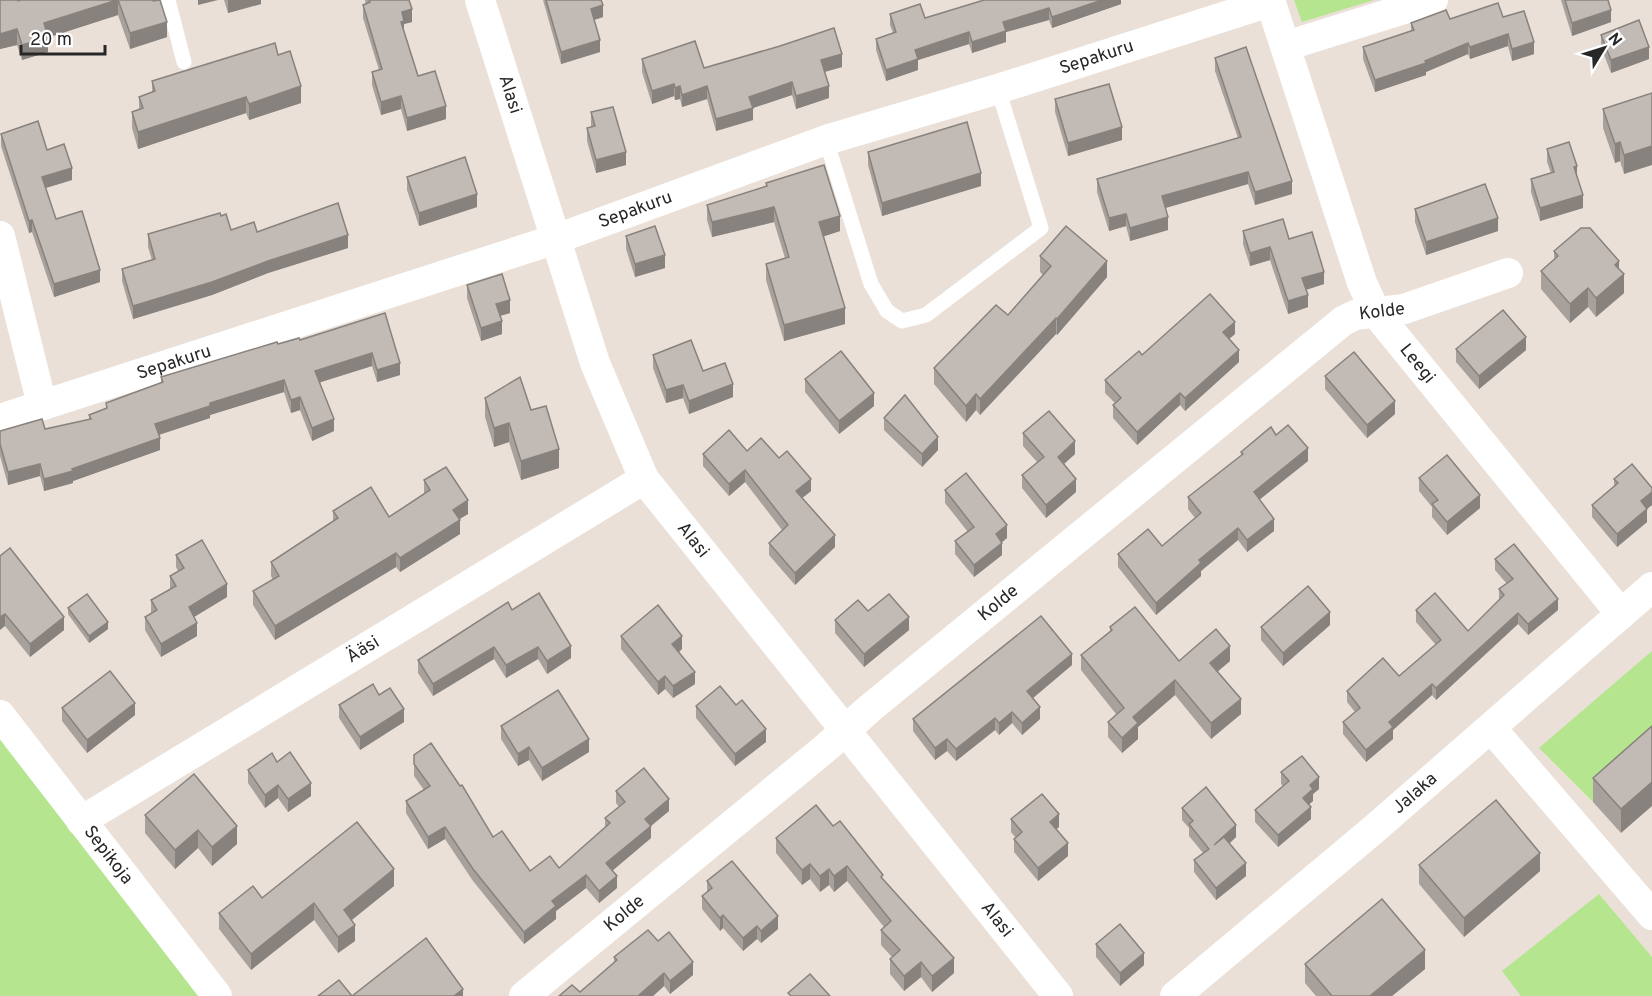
<svg xmlns="http://www.w3.org/2000/svg" width="1652" height="996" font-family="Overpass,sans-serif">
<style>
.green{fill:#b5e58f}
.lines{fill:none;stroke-linecap:round;stroke-linejoin:round}
.service{stroke:#fff;stroke-width:15}
.minor{stroke:#fff;stroke-width:30}
.wall{fill:#a7a09b}
.shaded-wall{fill:#88827e}
.building{fill:#c2bab4;stroke:#88827e;stroke-width:1.5}
.labels{text-anchor:middle;dominant-baseline:central;stroke-width:5;stroke-linejoin:round;paint-order:stroke}
.street-label{font-size:18px;fill:#272727;stroke:#fff}
</style>
<rect width="100%" height="100%" fill="#ebe0d7"/>
<!-- green -->
<g class="green">
<polygon points="1294,0 1374,0 1302,22"/>
<polygon points="1652,651 1652,750 1593,802 1539,748"/>
<polygon points="0,733 199,996 0,996"/>
<polygon points="1599,894 1652,957 1652,996 1521,996 1502,971"/>
</g>
<g class="lines">
<!-- service -->
<g class="service">
<polyline points="168,0 184,62"/>
<polyline points="826,140 871,284 887,311 902,321 926,315 1041,228 998,89"/>
</g>
<!-- minor -->
<g class="minor">
<path id="s1" d="M 480,0 L 595,363 L 644,479 L 1058,996"/>
<path id="s2" d="M 1270,0 L 1362,283 L 1376,313 L 1621,614"/>
<polyline points="1286,46 1433,0"/>
<polyline points="0,236 42,405"/>
<path id="s3" d="M 0,419 L 556,239 L 826,140 L 998,89 L 1270,2"/>
<path id="s4" d="M 0,715 L 217,996"/>
<polyline points="1491,728 1652,915"/>
<path id="s5" d="M 81,821 L 644,479"/>
<path id="s6" d="M 524,996 L 828,746 L 869,709 L 1343,321 L 1355,315 L 1404,309 L 1508,273"/>
<path id="s7" d="M 1175,996 L 1373,830 L 1652,587"/>
</g>
</g>
<!-- wall -->
<g class="wall">
<polygon points="0,0 18,1 153,0 167,37 130,49 118,15 48,37 48,52 22,60 17,45 0,49"/>
<polygon points="224,0 261,0 261,4 228,13"/>
<polygon points="365,0 409,0 412,22 404,24 404,30 418,76 446,119 407,131 401,109 381,115 372,85 372,72 379,70 363,18 363,5 366,4"/>
<polygon points="543,0 601,0 603,17 594,20 600,52 561,64"/>
<polygon points="1121,0 1121,4 1052,28 1049,20 1006,32 1006,42 972,53 969,44 918,60 918,70 886,81 876,50 876,39 893,33 890,25 890,14 925,18"/>
<polygon points="1561,0 1608,0 1611,22 1572,36"/>
<polygon points="1503,17 1534,54 1512,61 1508,46 1470,59 1468,54 1426,72 1426,75 1375,92 1363,59 1363,47 1411,31 1411,23 1450,19"/>
<polygon points="1601,35 1649,59 1611,73 1601,47"/>
<polygon points="278,55 301,103 249,120 246,113 138,149 132,128 132,112 139,109 139,97 152,92 152,81"/>
<polygon points="1215,58 1292,194 1255,205 1248,184 1165,208 1168,230 1130,241 1126,226 1109,231 1097,192 1097,179 1238,138 1215,71"/>
<polygon points="642,59 704,68 842,67 824,72 829,98 796,109 792,95 753,108 753,120 716,131 707,99 682,107 680,99 675,100 674,96 652,104 642,72"/>
<polygon points="1652,93 1624,174 1620,161 1615,163 1603,128 1603,109"/>
<polygon points="1055,99 1122,140 1068,156 1055,112"/>
<polygon points="591,112 626,165 596,173 587,141 587,128 591,127"/>
<polygon points="1,134 47,150 72,180 46,188 56,219 100,282 54,297 32,232 29,233 1,146"/>
<polygon points="1547,149 1583,208 1540,221 1531,192 1531,179 1551,173 1547,162"/>
<polygon points="868,152 981,186 882,216 868,165"/>
<polygon points="407,177 477,207 419,226 407,190"/>
<polygon points="766,183 840,231 824,236 845,324 784,341 766,280 766,264 785,258 774,222 712,237 707,220 707,205 766,186"/>
<polygon points="1415,209 1498,231 1426,255 1415,222"/>
<polygon points="221,216 231,230 257,232 348,248 268,273 212,295 133,319 122,281 122,269 152,260 148,247 148,234"/>
<polygon points="1243,231 1289,239 1324,284 1306,290 1308,307 1288,314 1270,260 1250,266 1243,244"/>
<polygon points="626,236 665,268 635,277 626,249"/>
<polygon points="1554,251 1619,270 1624,293 1596,317 1588,307 1570,323 1541,289 1541,271 1554,259"/>
<polygon points="1040,256 1107,277 1057,335 1056,334 980,415 976,410 966,422 934,384 934,368 1008,315 1043,275 1040,272"/>
<polygon points="467,285 510,313 500,316 502,334 481,341 467,298"/>
<polygon points="385,313 400,375 377,382 372,366 320,382 334,431 312,441 300,410 291,413 284,392 210,415 210,418 159,435 160,450 73,481 73,483 44,491 40,476 8,485 0,456 0,431 45,429 89,419 89,415 106,409 106,403 161,383 161,377 278,344 300,340"/>
<polygon points="1235,334 1229,339 1239,362 1185,411 1180,405 1137,445 1113,418 1113,405 1115,403 1105,393 1105,380 1142,355"/>
<polygon points="1456,349 1526,350 1479,389 1456,362"/>
<polygon points="653,355 703,371 733,397 689,414 683,398 666,403 653,368"/>
<polygon points="1325,376 1395,414 1367,438 1325,389"/>
<polygon points="805,379 874,406 839,434 805,392"/>
<polygon points="485,398 531,410 559,468 521,480 509,442 494,447 485,417"/>
<polygon points="884,418 938,450 922,467 884,430"/>
<polygon points="1023,433 1075,454 1064,464 1076,492 1046,518 1022,488 1022,475 1037,462 1023,446"/>
<polygon points="1276,435 1308,461 1260,499 1274,531 1247,552 1238,540 1201,571 1201,576 1156,615 1118,567 1118,554 1162,546 1195,518 1188,509 1188,497 1241,456 1241,452"/>
<polygon points="747,451 779,458 811,491 802,498 835,547 795,585 769,555 769,543 782,530 745,482 729,496 703,466 703,454"/>
<polygon points="1419,478 1480,508 1447,535 1432,517 1432,507 1419,491"/>
<polygon points="1614,479 1652,488 1652,505 1647,509 1647,522 1617,547 1592,517 1592,505 1614,486"/>
<polygon points="424,480 468,514 459,519 460,534 400,572 396,567 275,640 253,605 253,591 273,580 271,576 271,562 333,522 333,511 389,517 424,495"/>
<polygon points="945,490 1007,538 1002,542 1002,555 974,577 955,554 955,541 968,532 945,503"/>
<polygon points="176,555 227,597 194,617 197,636 161,657 145,630 145,617 151,613 151,600 170,589 170,576 178,571 176,567"/>
<polygon points="0,556 64,630 30,657 5,626"/>
<polygon points="1495,559 1558,610 1528,635 1518,624 1436,700 1432,695 1393,730 1393,739 1366,762 1343,734 1343,722 1355,712 1347,702 1347,691 1399,676 1436,645 1416,622 1416,610 1468,631 1499,600 1499,589 1507,584 1495,570"/>
<polygon points="68,608 108,629 89,643 68,614"/>
<polygon points="512,610 571,658 547,674 538,659 506,678 494,659 433,696 418,673 418,660"/>
<polygon points="868,611 909,630 864,667 835,633 835,620"/>
<polygon points="1330,625 1283,666 1261,640 1261,627"/>
<polygon points="1110,627 1179,661 1230,661 1218,671 1241,714 1211,739 1175,695 1138,727 1138,739 1122,753 1108,737 1108,722 1116,714 1081,670 1081,655 1110,632"/>
<polygon points="621,636 682,649 679,652 695,684 673,698 665,689 658,695 621,649"/>
<polygon points="1072,665 1033,698 1040,719 1022,735 1012,723 999,735 995,730 956,761 947,751 935,760 913,731 913,719"/>
<polygon points="379,695 404,722 360,750 339,718 339,705"/>
<polygon points="696,706 766,742 735,766 696,718"/>
<polygon points="62,708 135,715 87,753 62,721"/>
<polygon points="501,726 589,752 542,781 529,760 518,766 501,739"/>
<polygon points="1652,726 1621,833 1593,802 1593,778"/>
<polygon points="414,755 493,837 530,871 559,868 605,827 605,818 619,807 616,803 616,791 669,811 650,826 651,838 612,871 617,888 599,903 586,888 556,911 556,919 524,944 473,881 445,839 428,849 406,813 406,801 424,790 414,776"/>
<polygon points="277,762 311,796 288,812 278,798 265,808 248,783 248,770"/>
<polygon points="1281,772 1319,789 1313,794 1313,801 1309,804 1311,819 1278,847 1255,822 1255,810 1283,786 1281,784"/>
<polygon points="1182,808 1236,837 1230,843 1246,876 1216,900 1194,872 1194,860 1203,853 1189,836 1189,828 1182,820"/>
<polygon points="145,815 237,826 237,844 212,866 198,848 175,869 145,833"/>
<polygon points="1011,819 1059,827 1056,829 1068,856 1038,881 1014,852 1014,839 1016,838 1011,832"/>
<polygon points="833,826 883,879 954,973 932,992 921,977 904,991 890,974 890,959 892,957 881,945 881,930 884,927 847,881 834,892 829,885 820,892 810,879 802,885 776,853 776,838"/>
<polygon points="1419,865 1540,871 1464,937 1419,884"/>
<polygon points="707,881 778,929 761,943 757,939 743,951 723,928 720,931 702,909 702,896 707,893"/>
<polygon points="394,886 352,920 355,941 338,953 314,920 251,970 219,929 219,913 262,898"/>
<polygon points="658,941 693,975 670,994 664,986 653,996 559,996 580,992 614,962 614,957"/>
<polygon points="1096,944 1144,965 1120,986 1096,957"/>
<polygon points="1305,964 1425,969 1392,996 1316,996 1305,983"/>
</g>
<!-- shaded-wall -->
<g class="shaded-wall">
<polygon points="118,0 118,15 47,38 48,37 48,52 22,60 22,45 44,23"/>
<polygon points="198,0 218,0 198,5"/>
<polygon points="228,0 261,0 261,4 228,13"/>
<polygon points="1102,0 1121,0 1121,4 1052,28 1052,17"/>
<polygon points="603,5 603,17 591,21 591,9"/>
<polygon points="1049,8 1049,20 1006,32 1006,42 972,53 972,42 1003,22"/>
<polygon points="412,9 412,22 404,24 404,34 401,35 402,12"/>
<polygon points="1611,10 1611,22 1572,36 1572,23"/>
<polygon points="167,22 167,37 130,49 130,33"/>
<polygon points="17,29 17,45 0,49 0,34"/>
<polygon points="969,32 969,44 918,60 918,70 886,81 886,70 915,50"/>
<polygon points="1508,34 1508,46 1470,59 1470,47"/>
<polygon points="600,40 600,52 561,64 561,52"/>
<polygon points="1534,42 1534,54 1512,61 1512,49"/>
<polygon points="1468,43 1468,54 1426,72 1426,75 1375,92 1375,80 1425,61"/>
<polygon points="1649,47 1649,59 1611,73 1611,60"/>
<polygon points="842,54 842,67 821,73 821,60"/>
<polygon points="792,82 792,95 753,108 753,120 716,131 716,119 749,97"/>
<polygon points="674,84 674,96 652,104 652,91"/>
<polygon points="301,86 301,103 249,120 249,104"/>
<polygon points="680,86 680,99 675,100 675,88"/>
<polygon points="707,86 707,99 682,107 682,95"/>
<polygon points="829,86 829,98 796,109 796,96"/>
<polygon points="401,96 401,109 381,115 381,102"/>
<polygon points="246,97 246,113 138,149 138,132"/>
<polygon points="446,106 446,119 407,131 407,118"/>
<polygon points="1122,127 1122,140 1068,156 1068,143"/>
<polygon points="1620,142 1620,161 1615,163 1615,144"/>
<polygon points="1652,146 1652,165 1624,174 1624,155"/>
<polygon points="626,152 626,165 596,173 596,160"/>
<polygon points="1577,166 1577,179 1574,167"/>
<polygon points="72,168 72,180 42,189 42,177"/>
<polygon points="1248,172 1248,184 1162,209 1162,196"/>
<polygon points="981,173 981,186 882,216 882,203"/>
<polygon points="1292,181 1292,194 1255,205 1255,192"/>
<polygon points="477,194 477,207 419,226 419,213"/>
<polygon points="1583,195 1583,208 1540,221 1540,208"/>
<polygon points="774,207 774,222 712,237 712,222"/>
<polygon points="1126,214 1126,226 1109,231 1109,218"/>
<polygon points="840,216 840,231 819,238 819,222"/>
<polygon points="1168,217 1168,230 1130,241 1130,228"/>
<polygon points="1498,218 1498,231 1426,255 1426,242"/>
<polygon points="32,220 32,232 29,233 29,221"/>
<polygon points="348,235 348,248 268,273 212,295 133,319 133,306 268,261"/>
<polygon points="1270,247 1270,260 1250,266 1250,253"/>
<polygon points="665,255 665,268 635,277 635,264"/>
<polygon points="1107,261 1107,277 1057,335 1057,319"/>
<polygon points="1619,261 1619,277 1624,274 1624,293 1596,317 1596,298 1615,265"/>
<polygon points="100,270 100,282 54,297 54,284"/>
<polygon points="1324,272 1324,284 1302,291 1302,278"/>
<polygon points="1588,288 1588,307 1570,323 1570,304"/>
<polygon points="1308,295 1308,307 1288,314 1288,301"/>
<polygon points="510,300 510,313 496,317 496,304"/>
<polygon points="845,308 845,324 784,341 784,325"/>
<polygon points="1056,318 1056,334 980,415 980,399"/>
<polygon points="502,321 502,334 481,341 481,328"/>
<polygon points="1235,322 1235,334 1223,344 1223,332"/>
<polygon points="1526,337 1526,350 1479,389 1479,376"/>
<polygon points="1239,350 1239,362 1185,411 1185,398"/>
<polygon points="372,353 372,366 315,384 315,371"/>
<polygon points="400,363 400,375 377,382 377,370"/>
<polygon points="284,380 284,392 210,415 210,418 155,436 155,424 210,403"/>
<polygon points="733,384 733,397 689,414 689,401"/>
<polygon points="683,385 683,398 666,403 666,390"/>
<polygon points="874,393 874,406 839,434 839,421"/>
<polygon points="1180,393 1180,405 1137,445 1137,432"/>
<polygon points="976,394 976,410 966,422 966,406"/>
<polygon points="300,397 300,410 291,413 291,400"/>
<polygon points="1395,401 1395,414 1367,438 1367,425"/>
<polygon points="334,419 334,431 312,441 312,428"/>
<polygon points="509,423 509,442 494,447 494,428"/>
<polygon points="938,437 938,450 922,467 922,454"/>
<polygon points="160,438 160,450 73,481 73,483 44,491 44,479"/>
<polygon points="1075,441 1075,454 1058,469 1058,457"/>
<polygon points="1308,448 1308,461 1254,504 1254,492"/>
<polygon points="559,449 559,468 521,480 521,461"/>
<polygon points="40,464 40,476 8,485 8,472"/>
<polygon points="745,470 745,482 729,496 729,484"/>
<polygon points="811,479 811,491 796,503 796,491"/>
<polygon points="1076,479 1076,492 1046,518 1046,505"/>
<polygon points="1652,492 1652,505 1643,512 1647,509 1647,522 1617,547 1617,534 1641,501"/>
<polygon points="1480,495 1480,508 1447,535 1447,522"/>
<polygon points="468,500 468,514 453,523 453,510"/>
<polygon points="1274,519 1274,531 1247,552 1247,540"/>
<polygon points="460,520 460,534 400,572 400,558"/>
<polygon points="1007,525 1007,538 996,547 996,534"/>
<polygon points="1238,528 1238,540 1201,571 1201,576 1156,615 1156,603 1199,560"/>
<polygon points="835,535 835,547 795,585 795,573"/>
<polygon points="1002,543 1002,555 974,577 974,565"/>
<polygon points="396,553 396,567 275,640 275,626"/>
<polygon points="227,584 227,597 189,620 189,607"/>
<polygon points="1558,599 1558,610 1528,635 1528,624"/>
<polygon points="1330,612 1330,625 1283,666 1283,653"/>
<polygon points="1518,613 1518,624 1436,700 1436,688"/>
<polygon points="5,614 5,626 0,630 0,617"/>
<polygon points="64,617 64,630 30,657 30,644"/>
<polygon points="909,617 909,630 864,667 864,654"/>
<polygon points="108,622 108,629 89,643 89,636"/>
<polygon points="197,623 197,636 161,657 161,644"/>
<polygon points="682,636 682,649 672,657 672,644"/>
<polygon points="571,646 571,658 547,674 547,661"/>
<polygon points="1230,646 1230,661 1210,678 1210,663"/>
<polygon points="494,647 494,659 433,696 433,684"/>
<polygon points="538,647 538,659 506,678 506,665"/>
<polygon points="1072,654 1072,665 1027,703 1027,691"/>
<polygon points="695,672 695,684 673,698 673,686"/>
<polygon points="665,676 665,689 658,695 658,682"/>
<polygon points="1175,680 1175,695 1138,727 1138,739 1122,753 1122,738 1133,717"/>
<polygon points="1432,684 1432,695 1393,730 1393,739 1366,762 1366,750 1389,722"/>
<polygon points="1241,699 1241,714 1211,739 1211,723"/>
<polygon points="135,703 135,715 87,753 87,740"/>
<polygon points="1040,707 1040,719 1022,735 1022,723"/>
<polygon points="404,709 404,722 360,750 360,737"/>
<polygon points="1012,712 1012,723 999,735 999,723"/>
<polygon points="995,718 995,730 956,761 956,749"/>
<polygon points="766,729 766,742 735,766 735,754"/>
<polygon points="589,739 589,752 542,781 542,768"/>
<polygon points="947,739 947,751 935,760 935,748"/>
<polygon points="529,747 529,760 518,766 518,754"/>
<polygon points="1319,777 1319,789 1313,794 1313,801 1303,810 1303,798 1310,785"/>
<polygon points="1652,782 1652,806 1621,833 1621,809"/>
<polygon points="311,783 311,796 288,812 288,799"/>
<polygon points="278,785 278,798 265,808 265,795"/>
<polygon points="669,799 669,811 645,831 645,819"/>
<polygon points="1311,807 1311,819 1278,847 1278,835"/>
<polygon points="1059,814 1059,827 1050,835 1050,822"/>
<polygon points="1236,825 1236,837 1214,857 1214,845"/>
<polygon points="237,826 237,844 212,866 212,847"/>
<polygon points="651,826 651,838 606,876 606,863"/>
<polygon points="445,827 445,839 428,849 428,837"/>
<polygon points="198,830 198,848 175,869 175,850"/>
<polygon points="1068,843 1068,856 1038,881 1038,868"/>
<polygon points="1540,853 1540,871 1464,937 1464,918"/>
<polygon points="1246,863 1246,876 1216,900 1216,888"/>
<polygon points="810,864 810,879 802,885 802,870"/>
<polygon points="847,866 847,881 834,892 834,876"/>
<polygon points="394,869 394,886 344,926 344,910"/>
<polygon points="829,869 829,885 820,892 820,876"/>
<polygon points="586,875 586,888 556,911 556,919 524,944 524,932 552,901"/>
<polygon points="617,876 617,888 599,903 599,891"/>
<polygon points="314,903 314,920 251,970 251,954"/>
<polygon points="723,915 723,928 720,931 720,918"/>
<polygon points="778,916 778,929 761,943 761,931"/>
<polygon points="355,925 355,941 338,953 338,937"/>
<polygon points="757,926 757,939 743,951 743,938"/>
<polygon points="1425,950 1425,969 1392,996 1370,996"/>
<polygon points="1144,953 1144,965 1120,986 1120,973"/>
<polygon points="954,958 954,973 932,992 932,976"/>
<polygon points="693,962 693,975 670,994 670,981"/>
<polygon points="921,962 921,977 904,991 904,976"/>
<polygon points="664,973 664,986 653,996 638,996"/>
<polygon points="463,989 463,996 454,996"/>
</g>
<!-- building -->
<g class="building">
<polygon points="0,0 17,0 18,1 21,0 117,0 44,23 48,37 22,45 17,29 0,34"/>
<polygon points="118,0 153,0 153,1 160,0 167,22 130,33"/>
<polygon points="369,0 409,0 412,9 402,12 404,21 401,22 418,76 435,71 446,106 407,118 401,96 381,102 372,72 382,69 363,5 370,2"/>
<polygon points="546,0 601,0 603,5 591,9 600,40 561,52"/>
<polygon points="984,0 1102,0 1052,17 1049,8 1003,22 1006,31 972,42 969,32 915,50 918,59 886,70 876,39 896,32 890,14 920,4 925,18"/>
<polygon points="1565,0 1608,0 1611,10 1572,23"/>
<polygon points="1498,3 1503,17 1524,11 1534,42 1512,49 1508,34 1470,47 1468,43 1425,61 1426,63 1375,80 1363,47 1414,30 1411,23 1446,10 1450,19"/>
<polygon points="1639,20 1649,47 1611,60 1601,35"/>
<polygon points="834,28 842,54 821,60 829,86 796,96 792,82 749,97 753,108 716,119 707,86 682,95 680,86 675,88 674,84 652,91 642,59 695,41 704,68 780,46"/>
<polygon points="275,43 278,55 290,51 301,86 249,104 246,97 138,132 132,112 143,108 139,97 155,91 152,81"/>
<polygon points="1246,47 1292,181 1255,192 1248,172 1162,196 1168,217 1130,228 1126,214 1109,218 1097,179 1241,137 1215,58"/>
<polygon points="1109,84 1122,127 1068,143 1055,99"/>
<polygon points="1652,93 1652,146 1624,155 1620,142 1615,144 1603,109"/>
<polygon points="613,107 626,152 596,160 587,128 595,126 591,112"/>
<polygon points="38,121 47,150 64,144 72,168 42,177 56,219 82,211 100,270 54,284 32,220 29,221 1,134"/>
<polygon points="967,122 981,173 882,203 868,152"/>
<polygon points="1569,142 1577,166 1574,167 1583,195 1540,208 1531,179 1554,172 1547,149"/>
<polygon points="465,157 477,194 419,213 407,177"/>
<polygon points="824,165 840,216 819,222 845,308 784,325 766,264 789,257 774,207 712,222 707,205 767,186 766,183"/>
<polygon points="1485,184 1498,218 1426,242 1415,209"/>
<polygon points="338,203 348,235 268,261 212,282 133,306 122,269 155,259 148,234 220,213 221,216 226,214 231,230 254,222 257,232"/>
<polygon points="1283,219 1289,239 1312,232 1324,272 1302,278 1308,295 1288,301 1270,247 1250,253 1243,231"/>
<polygon points="655,226 665,255 635,264 626,236"/>
<polygon points="1066,226 1107,261 1057,319 1056,318 980,399 976,394 966,406 934,368 996,305 1008,315 1051,266 1040,256"/>
<polygon points="1581,228 1590,228 1619,261 1615,265 1624,274 1596,298 1588,288 1570,304 1541,271 1558,256 1554,251"/>
<polygon points="502,274 510,300 496,304 502,321 481,328 467,285"/>
<polygon points="1210,294 1235,322 1223,332 1239,350 1185,398 1180,393 1137,432 1113,405 1121,398 1105,380 1139,351 1142,355"/>
<polygon points="1503,310 1526,337 1479,376 1456,349"/>
<polygon points="385,313 400,363 377,370 372,353 315,371 334,419 312,428 300,397 291,400 284,380 210,403 210,406 155,424 160,438 72,469 73,471 44,479 40,464 8,472 0,444 0,431 42,419 45,429 91,419 89,415 107,408 106,403 163,382 161,377 277,342 278,344 299,338 300,340"/>
<polygon points="691,340 703,371 725,363 733,384 689,401 683,385 666,390 653,355"/>
<polygon points="841,351 874,393 839,421 805,379"/>
<polygon points="1354,352 1395,401 1367,425 1325,376"/>
<polygon points="520,377 531,410 546,406 559,449 521,461 509,423 494,428 485,398"/>
<polygon points="905,395 938,437 922,454 884,418"/>
<polygon points="1049,411 1075,441 1058,457 1076,479 1046,505 1022,475 1044,457 1023,433"/>
<polygon points="1288,425 1308,448 1254,492 1274,519 1247,540 1238,528 1199,560 1201,563 1156,603 1118,554 1148,529 1162,546 1201,513 1188,497 1243,454 1241,452 1271,427 1276,435"/>
<polygon points="729,430 747,451 761,438 779,458 787,451 811,479 796,491 835,535 795,573 769,543 788,525 745,470 729,484 703,454"/>
<polygon points="1447,455 1480,495 1447,522 1432,504 1438,500 1419,478"/>
<polygon points="1632,464 1652,488 1652,492 1641,501 1647,509 1617,534 1592,505 1618,483 1614,479"/>
<polygon points="446,467 468,500 453,510 460,520 400,558 396,553 275,626 253,591 279,576 271,562 338,518 333,511 371,487 389,517 430,490 424,480"/>
<polygon points="966,473 1007,525 996,534 1002,543 974,565 955,541 974,527 945,490"/>
<polygon points="202,540 227,584 189,607 197,623 161,644 145,617 157,610 151,600 176,586 170,576 184,568 176,555"/>
<polygon points="1514,544 1558,599 1528,624 1518,613 1436,688 1432,684 1389,722 1393,727 1366,750 1343,722 1360,708 1347,691 1383,658 1399,676 1441,640 1416,610 1435,593 1468,631 1504,595 1499,589 1513,579 1495,559"/>
<polygon points="10,548 64,617 30,644 5,614 0,617 0,556"/>
<polygon points="1308,586 1330,612 1283,653 1261,627"/>
<polygon points="539,593 571,646 547,661 538,647 506,665 494,647 433,684 418,660 508,602 512,610"/>
<polygon points="87,594 108,622 89,636 68,608"/>
<polygon points="889,594 909,617 864,654 835,620 858,600 868,611"/>
<polygon points="658,605 682,636 672,644 695,672 673,686 665,676 658,682 621,636"/>
<polygon points="1135,607 1179,661 1216,629 1230,646 1210,663 1241,699 1211,723 1175,680 1133,717 1138,723 1122,738 1108,722 1124,708 1081,655 1112,630 1110,627"/>
<polygon points="1041,616 1072,654 1027,691 1040,707 1022,723 1012,712 999,723 995,718 956,749 947,739 935,748 913,719"/>
<polygon points="110,671 135,703 87,740 62,708"/>
<polygon points="373,684 379,695 390,688 404,709 360,737 339,705"/>
<polygon points="720,686 736,705 742,700 766,729 735,754 696,706"/>
<polygon points="558,690 589,739 542,768 529,747 518,754 501,726"/>
<polygon points="1652,726 1652,782 1621,809 1593,778"/>
<polygon points="431,743 460,786 462,785 493,837 502,831 530,871 550,856 559,868 610,823 605,818 625,802 616,791 644,768 669,799 645,819 651,826 606,863 617,876 599,891 586,875 552,901 556,906 524,932 473,869 445,827 428,837 406,801 430,786 414,764 414,755"/>
<polygon points="290,752 311,783 288,799 278,785 265,795 248,770 272,753 277,762"/>
<polygon points="1302,756 1319,777 1310,785 1313,789 1303,798 1311,807 1278,835 1255,810 1289,781 1281,772"/>
<polygon points="194,774 237,826 212,847 198,830 175,850 145,815"/>
<polygon points="1206,787 1236,825 1214,845 1224,837 1246,863 1216,888 1194,860 1209,849 1189,824 1193,821 1182,808"/>
<polygon points="1042,794 1059,814 1050,822 1068,843 1038,868 1014,839 1022,832 1011,819"/>
<polygon points="1496,800 1540,853 1464,918 1419,865"/>
<polygon points="816,805 833,826 840,821 883,875 881,877 954,958 932,976 921,962 904,976 890,959 900,950 881,930 891,921 847,866 834,876 829,869 820,876 810,864 802,870 776,838"/>
<polygon points="357,822 394,869 344,910 355,925 338,937 314,903 251,954 219,913 253,886 262,898"/>
<polygon points="732,861 778,916 761,931 757,926 743,938 723,915 720,918 702,896 712,888 707,881"/>
<polygon points="1382,899 1425,950 1370,996 1332,996 1305,964"/>
<polygon points="1120,924 1144,953 1120,973 1096,944"/>
<polygon points="648,930 658,941 669,932 693,962 670,981 664,973 638,996 559,996 572,985 580,992 617,960 614,957"/>
<polygon points="426,938 463,989 454,996 318,996 339,980 352,996"/>
<polygon points="810,974 830,996 791,996 788,993"/>
</g>
<g class="labels">
<!-- street labels -->
<g class="street-label">
<text stroke="none"><textPath href="#s3" startOffset="1155">Sepakuru</textPath></text>
<text stroke="none"><textPath href="#s1" startOffset="99">Alasi</textPath></text>
<text stroke="none"><textPath href="#s3" startOffset="669">Sepakuru</textPath></text>
<text stroke="none"><textPath href="#s6" startOffset="1102">Kolde</textPath></text>
<text stroke="none"><textPath href="#s3" startOffset="183">Sepakuru</textPath></text>
<text stroke="none"><textPath href="#s2" startOffset="396">Leegi</textPath></text>
<text stroke="none"><textPath href="#s1" startOffset="585">Alasi</textPath></text>
<text stroke="none"><textPath href="#s6" startOffset="616">Kolde</textPath></text>
<text stroke="none"><textPath href="#s5" startOffset="330">Ääsi</textPath></text>
<text stroke="none"><textPath href="#s7" startOffset="314">Jalaka</textPath></text>
<text stroke="none"><textPath href="#s4" startOffset="177">Sepikoja</textPath></text>
<text stroke="none"><textPath href="#s6" startOffset="130">Kolde</textPath></text>
<text stroke="none"><textPath href="#s1" startOffset="1071">Alasi</textPath></text>
</g>
</g>
<!-- north arrow -->
<g transform="translate(1604 48) rotate(52)" stroke="#ffffff" stroke-width="4.5" paint-order="stroke">
<path d="M0-4.5L10 22L0 15L-10 22Z" fill="#272727"/>
<text y="-9" font-size="16" font-weight="bold" text-anchor="middle" fill="#272727">N</text>
</g>
<!-- scale -->
<path d="M21 45v9h84v-9" fill="none" stroke="#272727" stroke-width="3"/>
<text x="30" y="45" font-size="18" fill="#272727" stroke="#ffffff" stroke-width="4.5" paint-order="stroke">20 m</text>
</svg>
